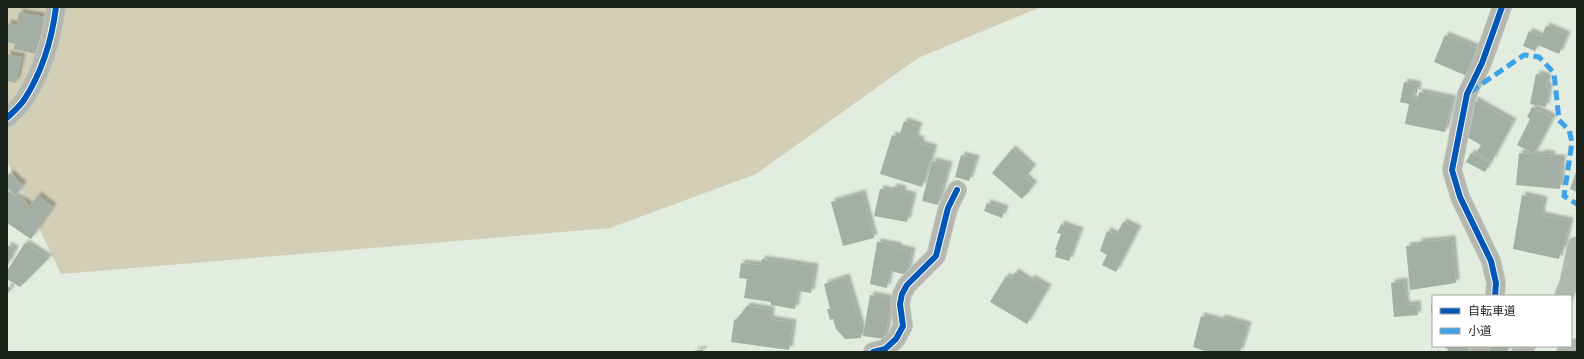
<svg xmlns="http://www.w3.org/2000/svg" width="1584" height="359" font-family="'Varela Round','Noto Sans JP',sans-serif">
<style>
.forest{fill:#d2cfb6}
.building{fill:#a3aea5;filter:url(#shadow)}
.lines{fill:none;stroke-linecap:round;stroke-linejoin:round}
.street-casing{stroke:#bfc7bc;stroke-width:20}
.street{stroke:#b4b6b0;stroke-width:18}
.quiet{stroke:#3da2ea;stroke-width:5;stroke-dasharray:10 5;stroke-linecap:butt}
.cycleway-casing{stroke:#fff;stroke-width:8}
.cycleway{stroke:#0057b8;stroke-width:6}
</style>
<defs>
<filter id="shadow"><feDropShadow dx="3.5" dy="-3.5" stdDeviation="1" flood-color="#0004"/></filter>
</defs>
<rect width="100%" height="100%" fill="#e2ecdf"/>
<!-- forest -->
<polygon class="forest" points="7,7 1041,7 918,58 756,174 610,228 61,274 7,161"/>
<!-- building -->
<g class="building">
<polygon points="19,12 45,17 37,54 14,49 15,44 7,42 7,23 17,25"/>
<polygon points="1546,26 1567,35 1559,54 1538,45 1535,51 1523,46 1529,31 1541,37"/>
<polygon points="1445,35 1479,49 1467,76 1434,62"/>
<polygon points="7,54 22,57 16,83 7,81"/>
<polygon points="1536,74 1546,76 1546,78 1548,78 1546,86 1549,87 1546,107 1530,104"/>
<polygon points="1404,82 1418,85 1417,93 1413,92 1412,99 1418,100 1419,92 1453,99 1445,132 1405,124 1409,104 1400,102"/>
<polygon points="1474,100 1513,122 1492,161 1476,153 1481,145 1465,136"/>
<polygon points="1532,107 1553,118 1534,154 1517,145 1530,119 1527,117"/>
<polygon points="904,121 919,126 915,138 921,140 920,144 934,148 922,187 880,174 892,135 899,137"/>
<polygon points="1012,149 1033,168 1025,177 1034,185 1022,199 992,173"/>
<polygon points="1471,153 1490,163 1485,172 1466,162"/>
<polygon points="1519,153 1541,155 1541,153 1552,154 1551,158 1562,158 1560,189 1516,185"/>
<polygon points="961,155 976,159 969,181 955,177"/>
<polygon points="932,161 949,165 938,205 922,201"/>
<polygon points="1577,169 1577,192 1570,189"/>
<polygon points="10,173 23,185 16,195 7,189 7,176"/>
<polygon points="893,187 903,189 902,193 913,196 907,222 874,216 880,189 892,191"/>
<polygon points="7,190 30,206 38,195 53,207 31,239 7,223"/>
<polygon points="862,193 874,238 843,246 831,202"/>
<polygon points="1522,195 1544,200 1541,215 1570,221 1563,251 1561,250 1559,259 1513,249"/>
<polygon points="987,203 1005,209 1002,218 984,211"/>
<polygon points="1123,222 1138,229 1116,272 1102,265 1107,255 1100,251 1107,231 1116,235"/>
<polygon points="1061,224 1080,231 1069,261 1055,257 1057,250 1055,250 1061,234 1057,233"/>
<polygon points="1452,239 1456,283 1410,290 1406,246 1418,245 1418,242"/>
<polygon points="877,242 898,246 898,248 912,251 907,275 890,271 887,288 870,284"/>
<polygon points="25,243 49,258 20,287 7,279 7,271"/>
<polygon points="7,245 15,249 7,267"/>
<polygon points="762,259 815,267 811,293 798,291 795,309 771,305 771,302 744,298 747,279 739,278 741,263 760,265"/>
<polygon points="1015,272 1029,281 1031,278 1048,288 1027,324 990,302 1006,276 1011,279"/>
<polygon points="846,277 861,327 861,338 845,339 836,329 833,319 830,320 827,309 830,309 824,284"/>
<polygon points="1404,281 1406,305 1417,304 1418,315 1394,317 1391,283"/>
<polygon points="7,286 11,288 7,295"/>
<polygon points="870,295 892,299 885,339 863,336"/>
<rect x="1431" y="304" width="2" height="9"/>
<polygon points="747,306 771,310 770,319 793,323 789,350 731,342 734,320 737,319"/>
<polygon points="1201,316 1220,321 1221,318 1248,325 1240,352 1208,352 1193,347"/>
<polygon points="1445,346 1472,346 1471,352 1447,352 1448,349 1445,348"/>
<polygon points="1488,346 1510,346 1507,352 1486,352"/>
<polygon points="703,349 703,352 693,352 693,351"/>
</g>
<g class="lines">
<defs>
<g id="street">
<path d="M 7,118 C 13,112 20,106 24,100 C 42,72 52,39 56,7"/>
<polyline points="1495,296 1496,283 1491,261 1460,197 1452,170 1467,94 1482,63 1502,7"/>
<polyline points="1564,296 1569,283 1577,246"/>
<polyline points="873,352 885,349 896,339 903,326 900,304 902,294 907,285 936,256 948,208 957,190"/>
<polyline points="1478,352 1480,346"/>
<polyline points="1521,352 1526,346"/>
<polyline points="1566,352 1577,348"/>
</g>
</defs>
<!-- street casing -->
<use href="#street" class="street-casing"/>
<!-- street -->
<use href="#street" class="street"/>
<!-- quiet -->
<polyline class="quiet" points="1470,92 1524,55 1539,57 1554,73 1559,120 1569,130 1572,142 1564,196 1577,204"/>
<defs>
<g id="cycleway">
<path d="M 7,118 C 13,112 20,106 24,100 C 42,72 52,39 56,7"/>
<polyline points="1495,296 1496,283 1491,261 1460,197 1452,170 1467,94 1482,63 1502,7"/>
<polyline points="873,352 885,349 896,339 903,326 900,304 902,294 907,285 936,256 948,208 957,190"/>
</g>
</defs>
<!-- cycleway casing -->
<use href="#cycleway" class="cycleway-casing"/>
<!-- cycleway -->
<use href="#cycleway" class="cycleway"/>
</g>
<!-- border -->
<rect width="1584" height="359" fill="none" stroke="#1b231a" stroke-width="16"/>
<!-- legend -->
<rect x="1432" y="295" width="140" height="52" fill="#ffffff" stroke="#a4a7a3"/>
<rect x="1440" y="308" width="20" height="6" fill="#0057b8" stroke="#a4a7a3"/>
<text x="1468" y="315" font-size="12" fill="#1b231a">自転車道</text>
<rect x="1440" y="328" width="20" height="6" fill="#3da2ea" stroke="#a4a7a3"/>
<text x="1468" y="335" font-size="12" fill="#1b231a">小道</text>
</svg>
